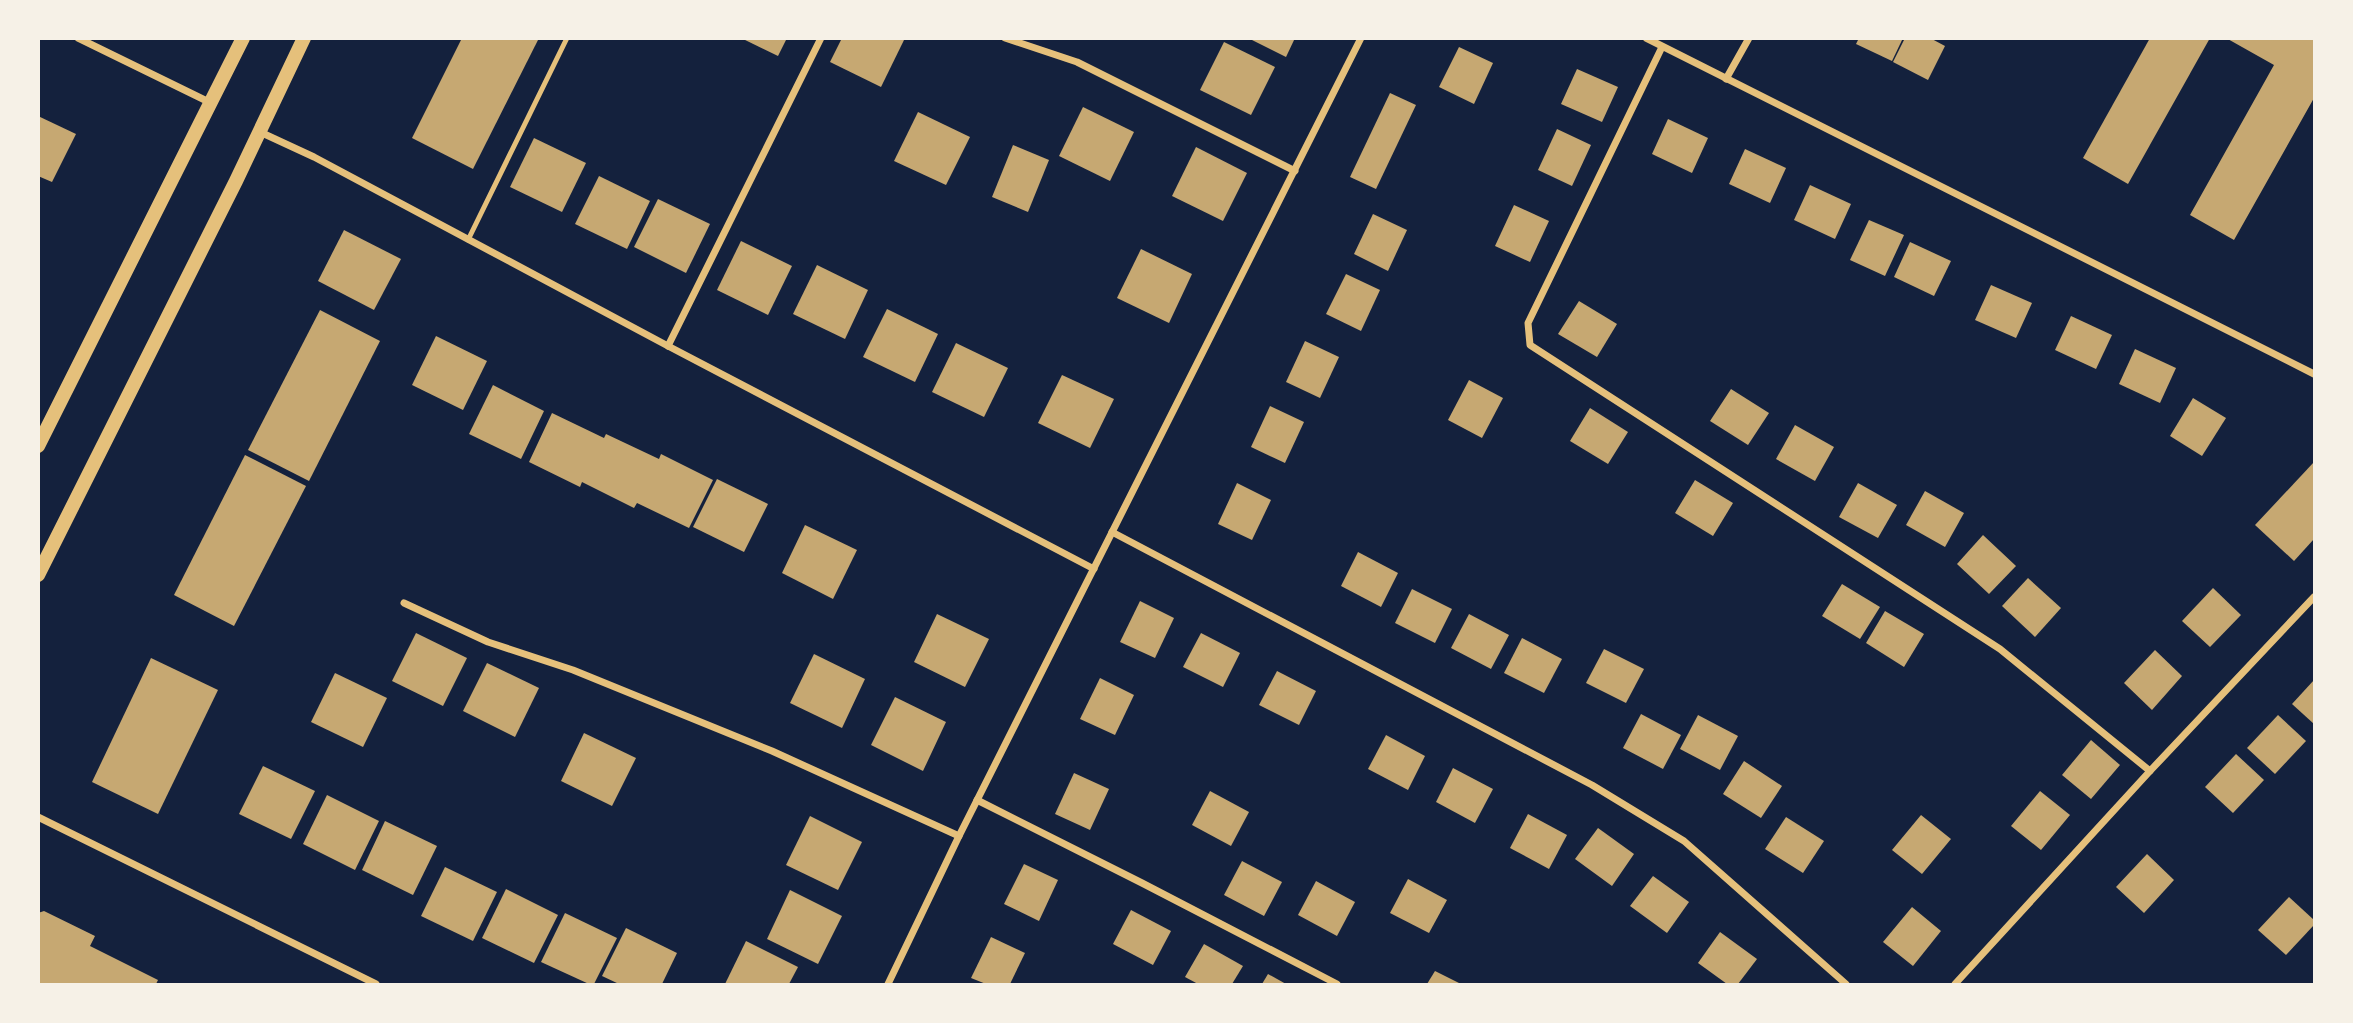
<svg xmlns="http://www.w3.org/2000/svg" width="2353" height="1023" font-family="'Noto Sans',sans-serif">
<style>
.building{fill:#c6a872}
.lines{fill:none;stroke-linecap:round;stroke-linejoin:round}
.service{stroke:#e5c07b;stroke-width:5}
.minor{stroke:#e5c07b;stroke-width:7}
.secondary{stroke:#e5c07b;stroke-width:14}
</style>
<rect width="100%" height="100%" fill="#14213d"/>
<!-- building -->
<g class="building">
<polygon points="462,38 539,38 473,169 412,138"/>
<polygon points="741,38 787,38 778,56"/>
<polygon points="842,38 905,38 881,87 830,62"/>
<polygon points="1248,38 1295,38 1286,57"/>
<polygon points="1859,38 1903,38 1892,61 1856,44"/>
<polygon points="1905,38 1930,38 1945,46 1928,80 1893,62"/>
<polygon points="2150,38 2210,38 2128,184 2083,158"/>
<polygon points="2226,38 2314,38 2314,98 2234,240 2190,215 2274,65"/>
<polygon points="1224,42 1275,67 1251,115 1200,90"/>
<polygon points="1459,47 1493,63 1474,104 1439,87"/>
<polygon points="1577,69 1618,87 1602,122 1561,104"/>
<polygon points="1390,93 1416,105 1376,189 1350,177"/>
<polygon points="1083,107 1134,132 1110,181 1059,156"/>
<polygon points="918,112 970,137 946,185 894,161"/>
<polygon points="38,116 76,134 52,182 38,176"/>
<polygon points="1668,119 1708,138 1692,173 1652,154"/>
<polygon points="1557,129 1591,145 1572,186 1538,170"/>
<polygon points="534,138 586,163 562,212 510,187"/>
<polygon points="1013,145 1049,160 1028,212 992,197"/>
<polygon points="1196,147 1247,173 1223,221 1172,196"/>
<polygon points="1745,149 1786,168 1770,203 1729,184"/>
<polygon points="599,176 650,201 627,249 575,224"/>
<polygon points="1810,185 1851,204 1835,239 1794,220"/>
<polygon points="658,199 710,224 686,273 634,247"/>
<polygon points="1514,205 1549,221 1530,262 1495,246"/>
<polygon points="1373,214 1407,230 1388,271 1354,254"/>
<polygon points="1869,220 1904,235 1885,276 1850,260"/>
<polygon points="344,230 401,259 374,310 318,281"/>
<polygon points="741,241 792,266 768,315 717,290"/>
<polygon points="1910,242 1951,261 1934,296 1894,277"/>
<polygon points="1141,249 1192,274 1169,323 1117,298"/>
<polygon points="817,265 868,290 845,339 793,314"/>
<polygon points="1346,274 1380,290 1361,331 1326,314"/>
<polygon points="1991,285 2032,303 2016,338 1975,320"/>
<polygon points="1579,301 1617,324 1597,357 1558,334"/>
<polygon points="887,309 938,334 915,382 863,357"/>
<polygon points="320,310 380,341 309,481 248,450"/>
<polygon points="2071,316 2112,335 2096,369 2055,350"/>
<polygon points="436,336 487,361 463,410 412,385"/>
<polygon points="1305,341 1339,357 1320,398 1286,382"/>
<polygon points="956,343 1008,368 984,417 932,392"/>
<polygon points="2135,349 2176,368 2160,403 2119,384"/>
<polygon points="1062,375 1114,399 1090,448 1038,423"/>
<polygon points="1469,380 1503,398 1482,438 1448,420"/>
<polygon points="493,385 544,411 521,459 469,434"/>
<polygon points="1731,389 1769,413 1748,445 1710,421"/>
<polygon points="2193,398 2226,418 2202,456 2170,436"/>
<polygon points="1270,406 1304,422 1285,463 1251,447"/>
<polygon points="1590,408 1628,432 1608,464 1570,441"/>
<polygon points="552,413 604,438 606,434 659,459 661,454 713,480 689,528 637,503 634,508 582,482 580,487 529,462"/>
<polygon points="1795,425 1834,447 1815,481 1776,459"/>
<polygon points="245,455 306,486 234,626 174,595"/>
<polygon points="2314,462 2314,539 2294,561 2255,525"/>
<polygon points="717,479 768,504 744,552 693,527"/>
<polygon points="1695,480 1733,503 1713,536 1675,513"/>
<polygon points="1237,483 1271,500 1252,540 1218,524"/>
<polygon points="1858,483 1897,505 1878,538 1839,517"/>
<polygon points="1925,491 1964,513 1945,547 1906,525"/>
<polygon points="805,525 857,550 833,599 782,573"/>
<polygon points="1983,535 2016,566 1989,594 1957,564"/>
<polygon points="1358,552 1398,573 1381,607 1341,586"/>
<polygon points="2028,578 2061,608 2035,637 2002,606"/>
<polygon points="1842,584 1880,607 1860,639 1822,616"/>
<polygon points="2213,588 2241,615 2210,647 2182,621"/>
<polygon points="1412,589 1452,609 1435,643 1395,623"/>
<polygon points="1140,601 1174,618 1155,658 1120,642"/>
<polygon points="1885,611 1924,634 1904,667 1866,643"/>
<polygon points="937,614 989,639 965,687 914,662"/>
<polygon points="1469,614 1509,635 1491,669 1451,648"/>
<polygon points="416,633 467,658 443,706 392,681"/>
<polygon points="1201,633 1240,653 1223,687 1183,667"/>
<polygon points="1522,638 1562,659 1544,693 1504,673"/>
<polygon points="1604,649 1644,669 1626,703 1586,683"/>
<polygon points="2155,650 2182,676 2152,710 2124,683"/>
<polygon points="814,654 865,679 842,728 790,703"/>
<polygon points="151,658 218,690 158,814 92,782"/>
<polygon points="487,663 539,688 515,737 463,711"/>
<polygon points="1277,671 1316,691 1299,725 1259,705"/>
<polygon points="335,673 387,698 363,747 311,722"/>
<polygon points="1100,678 1134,695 1115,735 1080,719"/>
<polygon points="2314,680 2314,724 2292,704"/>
<polygon points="895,697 946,722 923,771 871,745"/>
<polygon points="1641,714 1681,735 1663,769 1623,748"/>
<polygon points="1698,715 1738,736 1720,770 1680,749"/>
<polygon points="2278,715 2306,741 2275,774 2247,748"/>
<polygon points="584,733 636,758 612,806 561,781"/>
<polygon points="1386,735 1425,756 1408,790 1368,769"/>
<polygon points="2091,740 2120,765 2091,799 2062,775"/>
<polygon points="2236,754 2264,780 2233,813 2205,787"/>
<polygon points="1744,761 1782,786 1761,818 1723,794"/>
<polygon points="263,766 315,791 291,839 239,814"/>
<polygon points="1453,768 1493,789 1475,823 1436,802"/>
<polygon points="1074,773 1109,789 1090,830 1055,814"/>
<polygon points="1210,791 1249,812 1231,846 1192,825"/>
<polygon points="2040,791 2070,815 2041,850 2011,826"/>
<polygon points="327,795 379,821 355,870 303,844"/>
<polygon points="1528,814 1567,835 1549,869 1510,848"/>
<polygon points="1921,815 1951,839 1922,874 1892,850"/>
<polygon points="810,816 862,842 838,890 786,865"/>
<polygon points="1786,817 1824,841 1803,873 1765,849"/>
<polygon points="385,821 437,846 413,895 362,870"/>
<polygon points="1598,828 1634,854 1612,886 1575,859"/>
<polygon points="2147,854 2174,880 2144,913 2116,887"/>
<polygon points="1242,861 1282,882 1264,916 1224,895"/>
<polygon points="1024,864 1058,880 1039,921 1004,904"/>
<polygon points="445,867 497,892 473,941 421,916"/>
<polygon points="1653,876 1689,902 1667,933 1630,906"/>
<polygon points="1408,879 1447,900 1429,933 1390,913"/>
<polygon points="1316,881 1355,902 1337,936 1298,915"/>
<polygon points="506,889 558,915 534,963 482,938"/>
<polygon points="790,890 842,916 818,964 767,939"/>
<polygon points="2289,897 2314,920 2314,925 2286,955 2258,930"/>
<polygon points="1912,907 1941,931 1913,966 1883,942"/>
<polygon points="1131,910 1171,931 1153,965 1113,944"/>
<polygon points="44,911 95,936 90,946 158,980 156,984 38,984 38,913"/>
<polygon points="565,913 617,938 594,984 589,984 541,962"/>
<polygon points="626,928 677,953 662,984 619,984 602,976"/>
<polygon points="1720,932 1757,959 1738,984 1727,984 1698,963"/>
<polygon points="991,937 1025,953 1010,984 986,984 971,978"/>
<polygon points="746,941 798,967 789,984 725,984"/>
<polygon points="1204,944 1243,966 1232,984 1198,984 1185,977"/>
<polygon points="1435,971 1461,984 1427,984"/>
<polygon points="1268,974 1286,984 1262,984"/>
</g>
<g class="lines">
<!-- service -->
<polyline class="service" points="468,240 567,38"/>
<!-- minor -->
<g class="minor">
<polyline points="78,38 211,103"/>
<polyline points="1005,38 1077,62 1295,171"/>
<polyline points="1646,38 2314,374"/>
<polyline points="1662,47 1528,323 1530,345 2000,649 2150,771"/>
<polyline points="1726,79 1749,38"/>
<polyline points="260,132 314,157 668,346 1094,569"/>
<polyline points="668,346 821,38"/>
<polyline points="1112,532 1592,785 1684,841 1846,984"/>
<polyline points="404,603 488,642 573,670 772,751 959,836"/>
<polyline points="977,800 1142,883 1337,984"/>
<polyline points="38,817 376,984"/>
<polyline points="888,984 959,836 1361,38"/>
<polyline points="1955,984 2150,771 2314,597"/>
</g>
<!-- secondary -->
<g class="secondary">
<polyline points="38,446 243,38"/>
<polyline points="38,575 236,181 304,38"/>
</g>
</g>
<!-- border -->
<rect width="2353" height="1023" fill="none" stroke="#f6f1e7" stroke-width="80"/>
</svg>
